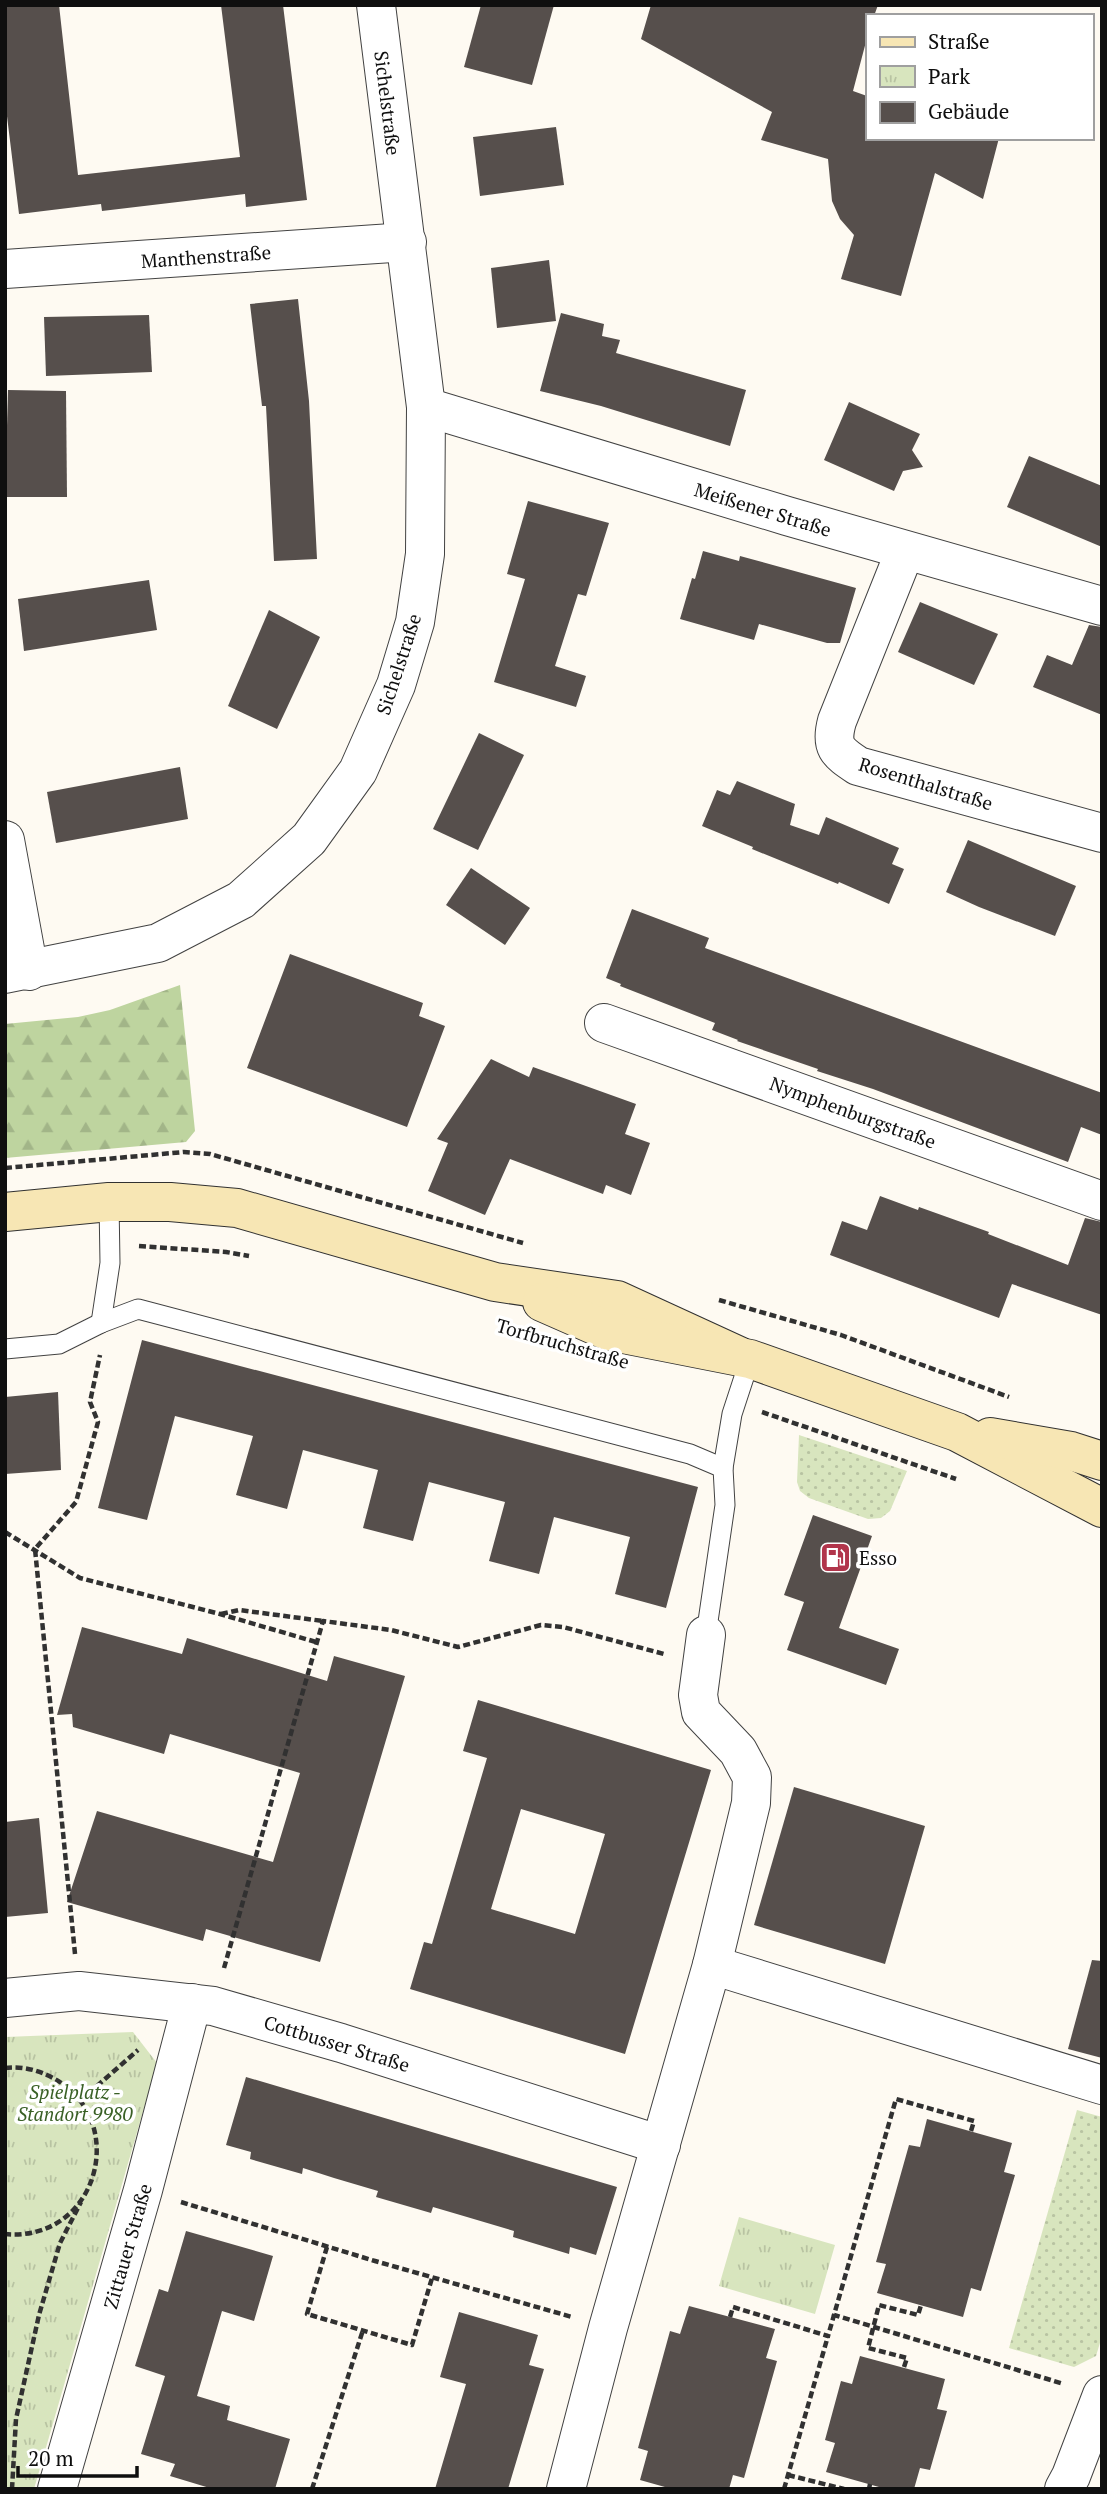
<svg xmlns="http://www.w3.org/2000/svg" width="1107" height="2494" font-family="'PT Serif',serif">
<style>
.grass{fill:url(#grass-dots)}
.forest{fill:url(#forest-firs)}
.park{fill:url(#park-tufts)}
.building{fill:#564f4c;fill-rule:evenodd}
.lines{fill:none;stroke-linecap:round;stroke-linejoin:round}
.service-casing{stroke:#424242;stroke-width:21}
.minor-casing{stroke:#424242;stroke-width:40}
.secondary-casing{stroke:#313131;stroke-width:40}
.path{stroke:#313131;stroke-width:4.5;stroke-dasharray:7 3.5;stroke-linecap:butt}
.service{stroke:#fff;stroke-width:19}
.minor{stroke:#fff;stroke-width:38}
.secondary{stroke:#f7e6b4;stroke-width:38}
.labels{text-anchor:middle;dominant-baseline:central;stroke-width:7;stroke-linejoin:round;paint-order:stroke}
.street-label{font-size:19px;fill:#0f0f0f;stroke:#fff}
.poi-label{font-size:19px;fill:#0f0f0f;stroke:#fff;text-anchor:start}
.park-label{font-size:19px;font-style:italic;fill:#396025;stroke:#fff}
</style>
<defs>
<pattern id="grass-dots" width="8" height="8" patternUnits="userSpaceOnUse" patternTransform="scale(1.75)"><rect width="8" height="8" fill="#d8e5be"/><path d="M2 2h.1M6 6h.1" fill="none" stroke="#b8c3a2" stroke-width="1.8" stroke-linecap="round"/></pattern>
<pattern id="forest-firs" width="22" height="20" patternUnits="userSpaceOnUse" patternTransform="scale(1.75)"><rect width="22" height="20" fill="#bed49f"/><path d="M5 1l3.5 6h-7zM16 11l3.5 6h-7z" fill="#a2b588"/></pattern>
<pattern id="park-tufts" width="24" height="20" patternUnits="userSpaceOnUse" patternTransform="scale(1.75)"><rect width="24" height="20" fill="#d8e5be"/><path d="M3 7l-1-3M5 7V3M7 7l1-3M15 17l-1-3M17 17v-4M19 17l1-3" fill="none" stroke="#b8c3a2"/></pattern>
</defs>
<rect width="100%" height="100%" fill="#fefaf2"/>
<!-- grass -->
<g class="grass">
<polygon points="799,1435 907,1471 890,1511 881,1518 868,1519 809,1498 800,1491 797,1482"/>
<polygon points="1077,2110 1102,2117 1102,2336 1096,2356 1074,2367 1009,2348"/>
</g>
<!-- forest -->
<polygon class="forest" points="180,985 195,1131 186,1142 5,1158 5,1024 78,1017 110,1010"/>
<!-- park -->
<g class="park">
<polygon points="133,2032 157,2063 34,2489 5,2489 5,2037"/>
<polygon points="739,2217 835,2245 815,2314 719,2286"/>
</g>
<!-- building -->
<g class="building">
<polygon points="5,5 59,5 78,175 240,157 221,5 283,5 307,200 246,207 245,194 102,211 101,204 19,214 5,100"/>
<polygon points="481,5 554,5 532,85 464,67"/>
<polygon points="651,5 878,5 874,16 867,16 867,38 853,91 867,96 867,138 999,138 983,199 935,173 901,296 841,279 854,235 840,219 832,201 828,159 761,140 772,112 641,39"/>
<polygon points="556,127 564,185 480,196 473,137"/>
<polygon points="549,260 556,321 497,328 491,268"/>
<polygon points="298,299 309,401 317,559 274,561 266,406 262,406 250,304"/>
<polygon points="561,313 604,324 602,336 620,340 616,353 746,390 730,446 601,406 540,391"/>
<polygon points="149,315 152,372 46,376 44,317"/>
<polygon points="8,390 66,391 67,497 5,497"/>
<polygon points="849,402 920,434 912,450 923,467 903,471 894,491 824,460"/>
<polygon points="1029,456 1102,486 1102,547 1007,507"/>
<polygon points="528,501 609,523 586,596 578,594 555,666 586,676 576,707 494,682 525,579 507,574"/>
<polygon points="703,551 739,561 740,556 856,588 840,643 827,643 759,624 754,640 680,619 692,578 695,579"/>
<polygon points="149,580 157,630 24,651 18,599"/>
<polygon points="920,602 998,634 974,685 898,652"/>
<polygon points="269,610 320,637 277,729 228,706"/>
<polygon points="1089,625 1102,627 1102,715 1033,687 1047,655 1072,665"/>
<polygon points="479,733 524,755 478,850 433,829"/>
<polygon points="180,767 188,819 56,843 47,792"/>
<polygon points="737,781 795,804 790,825 819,835 826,817 899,848 892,864 904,869 889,904 839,882 838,884 752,849 753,847 702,826 717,790 730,795"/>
<polygon points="968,840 1076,886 1055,936 979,907 946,892"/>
<polygon points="471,868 530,908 505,945 446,905"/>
<polygon points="632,909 709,938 705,948 1102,1093 1102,1135 1081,1127 1068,1162 873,1089 817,1071 818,1069 737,1041 738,1040 712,1030 715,1023 620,986 621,984 606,978"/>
<polygon points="290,954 423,1003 419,1016 445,1026 407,1127 247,1068"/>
<polygon points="491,1059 529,1077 533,1067 636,1104 625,1134 650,1143 631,1195 606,1185 603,1194 510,1159 485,1215 428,1191 448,1143 437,1139"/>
<polygon points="880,1196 918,1210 919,1207 989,1232 988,1234 1068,1265 1085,1218 1102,1222 1102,1315 1012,1284 999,1318 830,1255 842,1221 867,1230"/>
<polygon points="142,1340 698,1487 666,1608 615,1594 630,1537 554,1517 539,1574 489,1561 505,1502 429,1482 413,1541 363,1528 378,1470 303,1450 287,1509 236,1495 253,1436 175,1416 147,1520 98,1508"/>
<polygon points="58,1392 61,1470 5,1474 5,1397"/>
<polygon points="813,1515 872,1536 839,1628 899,1649 886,1685 787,1650 804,1602 784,1595"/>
<polygon points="82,1627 182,1654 187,1638 327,1681 334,1656 405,1676 320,1962 206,1929 203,1941 67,1902 97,1811 273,1862 300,1773 170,1734 164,1754 73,1727 72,1714 57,1715"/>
<path d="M 478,1700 L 711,1770 L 625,2054 L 410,1989 L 424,1942 L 432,1944 L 487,1758 L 463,1751 ZM 521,1809 L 605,1834 L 575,1934 L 491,1909 Z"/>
<polygon points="794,1787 925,1826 885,1964 754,1925"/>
<polygon points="39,1818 48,1913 5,1917 5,1822"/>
<polygon points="1092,1960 1102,1961 1102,2058 1068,2049"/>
<polygon points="246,2077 617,2187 596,2255 570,2247 569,2254 513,2237 514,2231 467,2217 433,2207 431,2213 376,2197 378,2191 334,2178 303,2168 302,2174 250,2159 251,2152 226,2145"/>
<polygon points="927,2119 1012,2143 1004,2172 1015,2175 981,2291 971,2288 963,2317 877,2293 886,2264 876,2262 909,2145 920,2147"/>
<polygon points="186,2231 273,2256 254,2321 222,2311 197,2396 230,2406 227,2420 290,2439 275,2489 213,2489 170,2476 175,2464 141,2454 165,2376 135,2366 159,2289 168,2292"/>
<polygon points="689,2306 775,2329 766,2358 777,2361 744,2478 733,2475 729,2489 672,2489 640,2480 648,2451 638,2448 670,2331 680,2334"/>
<polygon points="459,2312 538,2335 529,2365 544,2369 508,2489 435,2489 466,2384 440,2377"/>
<polygon points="860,2356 945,2379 937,2409 947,2411 930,2470 920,2468 914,2489 886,2489 826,2472 835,2443 825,2440 841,2381 852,2384"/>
</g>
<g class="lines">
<defs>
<g id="service">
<polyline points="101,1323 110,1263 109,1202"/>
<polyline points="5,1349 59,1344 101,1323 138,1309 690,1454 723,1468 725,1505 706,1635"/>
<polyline points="723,1468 732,1414 750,1359"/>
</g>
<g id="minor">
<polyline points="5,269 407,242"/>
<polyline points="426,407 787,516 1102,606"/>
<path d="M 905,551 L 837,721 C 830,747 837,752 858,766 L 1102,833"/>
<polyline points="5,840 29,971"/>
<polyline points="5,974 158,943 241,900 309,839 358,771 396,685 415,622 425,554 426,407 376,5"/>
<polyline points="604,1023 1102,1201"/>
<polyline points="712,1965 1102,2085"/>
<polyline points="5,1998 79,1991 213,2006 341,2043 661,2145"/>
<polyline points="57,2489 143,2190 192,2003"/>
<polyline points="566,2489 608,2328 712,1965 751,1803 752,1777 738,1751 701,1712 698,1695 706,1635"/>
<polyline points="1064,2489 1071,2476 1102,2395"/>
</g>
<g id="secondary">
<polyline points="5,1212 109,1202 170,1202 237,1208 495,1282 617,1300 739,1356"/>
<polyline points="542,1302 608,1331 750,1359 957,1432 1102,1508"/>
<polyline points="990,1437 1071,1451 1102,1461"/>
</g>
</defs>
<!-- service casing -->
<use href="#service" class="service-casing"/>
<!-- minor casing -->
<use href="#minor" class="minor-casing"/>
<!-- secondary casing -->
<use href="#secondary" class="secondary-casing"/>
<!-- path -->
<g class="path">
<polyline points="5,1168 184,1152 210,1154 523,1243"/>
<polyline points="139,1246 226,1252 249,1256"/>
<polyline points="719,1300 841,1335 1009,1397"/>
<polyline points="762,1412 956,1479"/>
<polyline points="5,1532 80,1578 220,1614 316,1642"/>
<polyline points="221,1614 239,1610 323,1621"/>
<polyline points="75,1954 35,1549 76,1502 98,1422 90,1402 100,1355"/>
<polyline points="224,1968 323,1621 391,1630 458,1647 541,1625 563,1627 664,1654"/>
<path d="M 5,2068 C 19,2066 34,2069 47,2075 C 133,2114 100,2243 5,2234"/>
<polyline points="81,2100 138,2050"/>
<polyline points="971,2131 974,2121 896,2099 834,2315 1064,2384"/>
<polyline points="181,2202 375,2261 572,2317"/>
<polyline points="327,2247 307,2314 412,2345 432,2278"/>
<polyline points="730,2317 733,2307 828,2336 834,2315"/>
<polyline points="904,2367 907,2358 868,2348 879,2305 918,2315 921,2305"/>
<polyline points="788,2475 844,2489"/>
<polyline points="12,2489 16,2419 39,2315 60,2243 81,2202"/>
<polyline points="312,2489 363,2330"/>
<polyline points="784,2489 828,2336"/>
<polyline points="869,2489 870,2484"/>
</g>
<!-- service -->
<use href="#service" class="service"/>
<!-- minor -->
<use href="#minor" class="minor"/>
<!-- secondary -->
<use href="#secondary" class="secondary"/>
</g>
<!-- icons -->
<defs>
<symbol id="fuel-square" viewBox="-11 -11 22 22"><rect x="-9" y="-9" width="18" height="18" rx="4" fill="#b1354b" stroke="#fff"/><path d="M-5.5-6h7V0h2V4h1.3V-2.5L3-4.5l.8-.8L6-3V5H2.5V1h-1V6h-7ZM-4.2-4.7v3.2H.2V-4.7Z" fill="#fff"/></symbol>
</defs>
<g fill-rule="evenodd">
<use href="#fuel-square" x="818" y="1540" width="35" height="35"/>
</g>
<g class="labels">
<!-- street labels -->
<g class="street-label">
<text transform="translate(388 103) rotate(83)">Sichelstraße</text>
<text transform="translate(206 256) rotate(-4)">Manthenstraße</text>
<text transform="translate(763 509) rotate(17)">Meißener Straße</text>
<text transform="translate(398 664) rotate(-72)">Sichelstraße</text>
<text transform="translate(926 783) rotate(17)">Rosenthalstraße</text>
<text transform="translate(853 1112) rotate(20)">Nymphenburgstraße</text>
<text transform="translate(563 1343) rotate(16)">Torfbruchstraße</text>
<text transform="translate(337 2043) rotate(17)">Cottbusser Straße</text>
<text transform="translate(127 2246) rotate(-74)">Zittauer Straße</text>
</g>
<!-- poi labels -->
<g class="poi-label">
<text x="859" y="1557">Esso</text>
</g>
<!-- park labels -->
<g class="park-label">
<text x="75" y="2091">Spielplatz -<tspan x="75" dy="22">Standort 9980</tspan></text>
</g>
</g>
<!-- border -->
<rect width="1107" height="2494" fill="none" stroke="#0f0f0f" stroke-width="14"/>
<!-- legend -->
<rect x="866" y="14" width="228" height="126" fill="#ffffff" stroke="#9f9f9f" stroke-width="2"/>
<rect x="880" y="37" width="35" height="10" fill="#f7e6b4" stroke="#9f9f9f" stroke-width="2"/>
<text x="928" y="49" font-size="21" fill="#0f0f0f">Straße</text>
<rect x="880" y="66" width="35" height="21" fill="url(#park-tufts)" stroke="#9f9f9f" stroke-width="2"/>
<text x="928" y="84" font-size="21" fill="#0f0f0f">Park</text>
<rect x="880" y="102" width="35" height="21" fill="#564f4c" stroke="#9f9f9f" stroke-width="2"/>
<text x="928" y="119" font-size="21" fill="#0f0f0f">Gebäude</text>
<!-- scale -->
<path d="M18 2466v10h119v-10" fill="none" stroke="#0f0f0f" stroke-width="3.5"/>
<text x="28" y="2466" font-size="21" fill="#0f0f0f" stroke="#ffffff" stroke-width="5" paint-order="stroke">20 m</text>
</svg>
